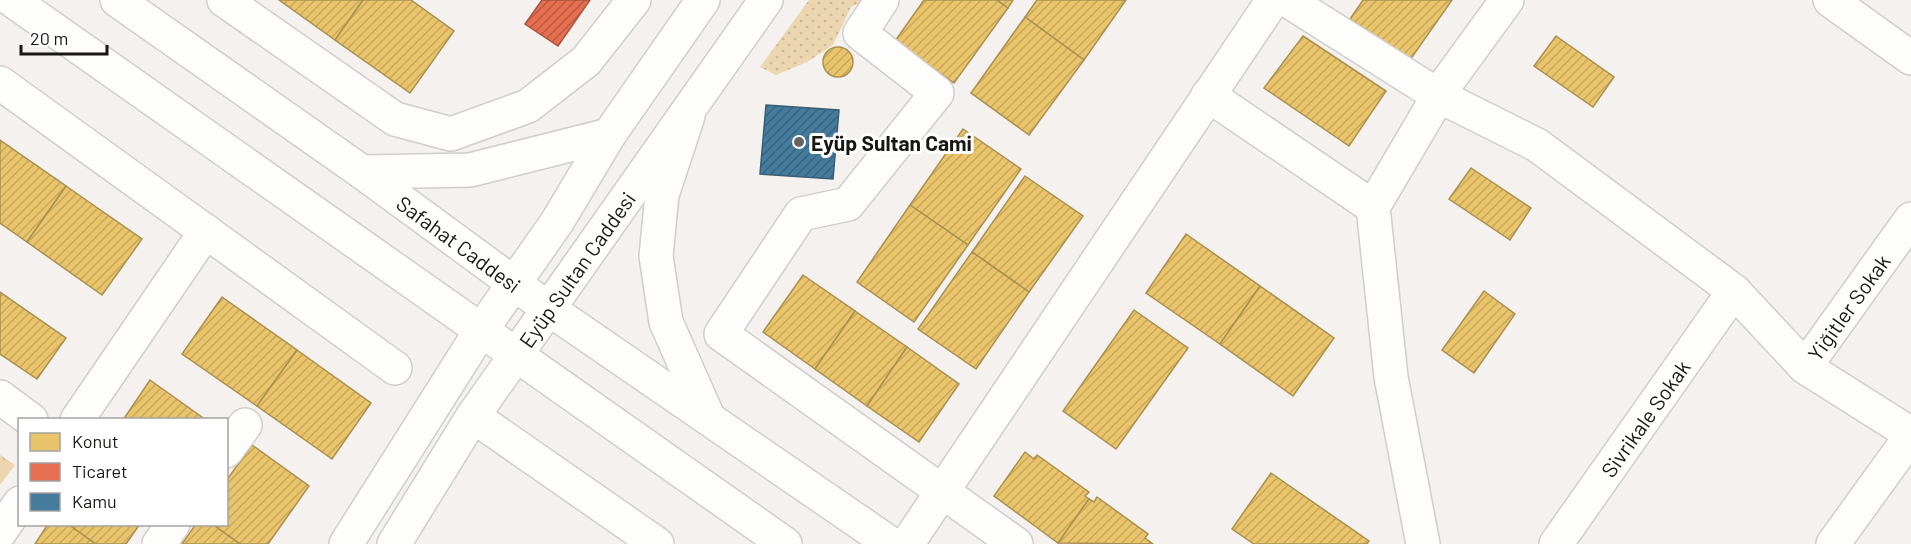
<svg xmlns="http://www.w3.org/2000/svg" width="1911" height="544" font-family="Barlow,sans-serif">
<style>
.grass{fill:url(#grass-dots)}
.park{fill:url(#park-tufts)}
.homes{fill:url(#homes-hatch);stroke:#aa9050;stroke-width:1.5}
.shops{fill:url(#shops-hatch);stroke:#a9553f;stroke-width:1.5}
.public{fill:url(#public-hatch);stroke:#385d74;stroke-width:1.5}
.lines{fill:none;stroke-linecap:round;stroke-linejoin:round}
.minor-casing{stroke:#d0cecb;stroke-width:36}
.major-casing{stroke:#d0cecb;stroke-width:36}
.minor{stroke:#fdfdfc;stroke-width:33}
.major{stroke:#fdfdfc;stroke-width:33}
.poi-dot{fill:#656360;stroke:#fff;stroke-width:2}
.labels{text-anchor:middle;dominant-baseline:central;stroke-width:6;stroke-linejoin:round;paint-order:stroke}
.poi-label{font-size:21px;font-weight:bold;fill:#181714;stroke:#fff;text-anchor:start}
.street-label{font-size:21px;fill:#181714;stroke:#fff}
</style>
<defs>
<pattern id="grass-dots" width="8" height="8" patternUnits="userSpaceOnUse" patternTransform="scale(1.5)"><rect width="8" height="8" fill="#ecd6af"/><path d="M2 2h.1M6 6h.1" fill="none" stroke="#cab796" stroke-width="1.8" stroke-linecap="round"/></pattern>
<pattern id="park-tufts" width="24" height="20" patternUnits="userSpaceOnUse" patternTransform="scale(1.5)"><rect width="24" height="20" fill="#ecd6af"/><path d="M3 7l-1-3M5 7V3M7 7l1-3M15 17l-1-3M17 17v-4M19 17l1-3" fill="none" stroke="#cab796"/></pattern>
<pattern id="homes-hatch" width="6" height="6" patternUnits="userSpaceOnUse" patternTransform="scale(1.5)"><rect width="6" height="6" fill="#e9c46a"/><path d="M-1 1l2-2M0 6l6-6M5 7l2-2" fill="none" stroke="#c7a85b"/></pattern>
<pattern id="shops-hatch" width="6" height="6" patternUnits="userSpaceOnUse" patternTransform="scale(1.5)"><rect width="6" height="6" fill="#e76f51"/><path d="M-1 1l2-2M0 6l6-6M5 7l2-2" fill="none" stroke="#ba5a42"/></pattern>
<pattern id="public-hatch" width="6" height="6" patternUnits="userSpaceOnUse" patternTransform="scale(1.5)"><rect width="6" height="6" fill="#457b9d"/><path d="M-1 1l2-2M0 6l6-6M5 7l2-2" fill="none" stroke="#39647f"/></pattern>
</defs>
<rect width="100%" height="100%" fill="#f4f1ee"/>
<!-- grass -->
<polygon class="grass" points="809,0 866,0 851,7 833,45 807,62 776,75 760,67"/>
<!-- park -->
<polygon class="park" points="0,455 15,465 0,485"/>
<!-- homes -->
<g class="homes">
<polygon points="279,0 363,0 335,40"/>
<polygon points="363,0 411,0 454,31 410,93 335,40"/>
<polygon points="924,0 997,0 1008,8 954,83 895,41"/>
<polygon points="997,0 1013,0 1008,8"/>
<polygon points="1037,0 1126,0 1084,60 1025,17"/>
<polygon points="1363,0 1452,0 1410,60 1350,19"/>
<polygon points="1025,17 1084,60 1029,135 971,93"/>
<polygon points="1303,36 1386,91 1349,146 1264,88"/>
<polygon points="1556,36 1614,77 1593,107 1534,66"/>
<circle cx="838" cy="62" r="15"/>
<polygon points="963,129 1021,169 968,245 910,205"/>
<polygon points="0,140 66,186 27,242 0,223"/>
<polygon points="1471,168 1531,208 1510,240 1449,199"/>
<polygon points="1025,176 1083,216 1029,292 972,252"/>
<polygon points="66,186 142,239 102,295 27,242"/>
<polygon points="910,205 968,245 914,322 857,282"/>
<polygon points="1186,234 1260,286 1220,344 1146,293"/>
<polygon points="972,252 1029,292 976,369 918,329"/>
<polygon points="803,275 855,311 815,369 763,332"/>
<polygon points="1260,286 1334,338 1293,396 1220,344"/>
<polygon points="1484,291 1515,314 1474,373 1442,350"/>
<polygon points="0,292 66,338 37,379 0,354"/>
<polygon points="222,297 297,350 257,406 182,354"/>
<polygon points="1134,310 1188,348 1116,449 1063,411"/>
<polygon points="855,311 907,347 867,406 815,369"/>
<polygon points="907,347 959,384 919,442 867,406"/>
<polygon points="297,350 371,403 332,459 257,406"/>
<polygon points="150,380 206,420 123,420"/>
<polygon points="252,445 309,486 268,544 240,544 212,524 226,524 226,481"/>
<polygon points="1025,452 1034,459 1037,455 1089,492 1085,496 1089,499 1058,543 994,496"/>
<polygon points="1271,473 1369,541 1367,544 1254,544 1232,529"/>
<polygon points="1097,497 1148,534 1145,538 1153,544 1058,543 1089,499 1094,502"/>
<polygon points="48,524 68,524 96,544 35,544"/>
<polygon points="68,524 140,524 126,544 96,544"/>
<polygon points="196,524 212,524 240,544 182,544"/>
</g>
<!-- shops -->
<polygon class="shops" points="542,0 590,0 558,46 525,24"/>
<!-- public -->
<polygon class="public" points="766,105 839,110 833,179 760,174"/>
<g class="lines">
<defs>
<g id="minor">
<polyline points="12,0 785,544"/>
<path id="s1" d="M 117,0 L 362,172 L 549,309 L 891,544"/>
<polyline points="224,0 395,119 451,134 528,106 586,61 634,0"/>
<polyline points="882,0 860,33 937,93 848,204 801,214 721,334 1016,544"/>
<polyline points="1287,0 1439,96 1537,145 1734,291 1805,367 1911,434"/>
<polyline points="1830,0 1911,58"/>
<polyline points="0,83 395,368"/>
<polyline points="1208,95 1373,207"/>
<polyline points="688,116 662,195 656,256 666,322 708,417"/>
<polyline points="362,172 470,170 609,135"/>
<path id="s2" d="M 1805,367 L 1911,219"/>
<polyline points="0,397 31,420"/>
<polyline points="473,416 657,544"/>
<polyline points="77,420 206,231"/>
<polyline points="226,451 245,425"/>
<polyline points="0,532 20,503"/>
<polyline points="159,544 173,524"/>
<polyline points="907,544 1273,0"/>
<polyline points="1423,544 1391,377 1373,207 1445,85 1507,0"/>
<path id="s3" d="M 1556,544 L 1734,291"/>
<polyline points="1833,544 1911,436"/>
</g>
<g id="major">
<polyline points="346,544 480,332 557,222 609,135 703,0"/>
<path id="s4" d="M 394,544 L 473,416 L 766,0"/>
</g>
</defs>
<!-- minor casing -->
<use href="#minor" class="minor-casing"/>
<!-- major casing -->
<use href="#major" class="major-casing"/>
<!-- minor -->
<use href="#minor" class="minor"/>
<!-- major -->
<use href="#major" class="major"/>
</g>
<!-- markers -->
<circle class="poi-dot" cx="799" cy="142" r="6"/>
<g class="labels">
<!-- poi labels -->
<g class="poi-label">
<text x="811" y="142">Eyüp Sultan Cami</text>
</g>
<!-- street labels -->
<g class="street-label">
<text stroke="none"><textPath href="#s1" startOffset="420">Safahat Caddesi</textPath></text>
<text stroke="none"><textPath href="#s4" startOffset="330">Eyüp Sultan Caddesi</textPath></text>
<text stroke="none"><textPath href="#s2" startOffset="74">Yiğitler Sokak</textPath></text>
<text stroke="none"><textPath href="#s3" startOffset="154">Sivrikale Sokak</textPath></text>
</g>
</g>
<!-- legend -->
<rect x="18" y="418" width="210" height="108" fill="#ffffff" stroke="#a3a2a1" stroke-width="1.5"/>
<rect x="30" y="433" width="30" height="18" fill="#e9c46a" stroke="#a3a2a1" stroke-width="1.5"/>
<text x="72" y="448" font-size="18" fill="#181714">Konut</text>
<rect x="30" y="463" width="30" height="18" fill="#e76f51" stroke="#a3a2a1" stroke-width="1.5"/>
<text x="72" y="478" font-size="18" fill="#181714">Ticaret</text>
<rect x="30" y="493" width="30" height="18" fill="#457b9d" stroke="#a3a2a1" stroke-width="1.5"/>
<text x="72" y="508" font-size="18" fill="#181714">Kamu</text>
<!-- scale -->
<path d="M21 45v9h86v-9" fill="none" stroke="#181714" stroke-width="3"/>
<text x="30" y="45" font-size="18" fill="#181714" stroke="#ffffff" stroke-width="4.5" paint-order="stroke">20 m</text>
</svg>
